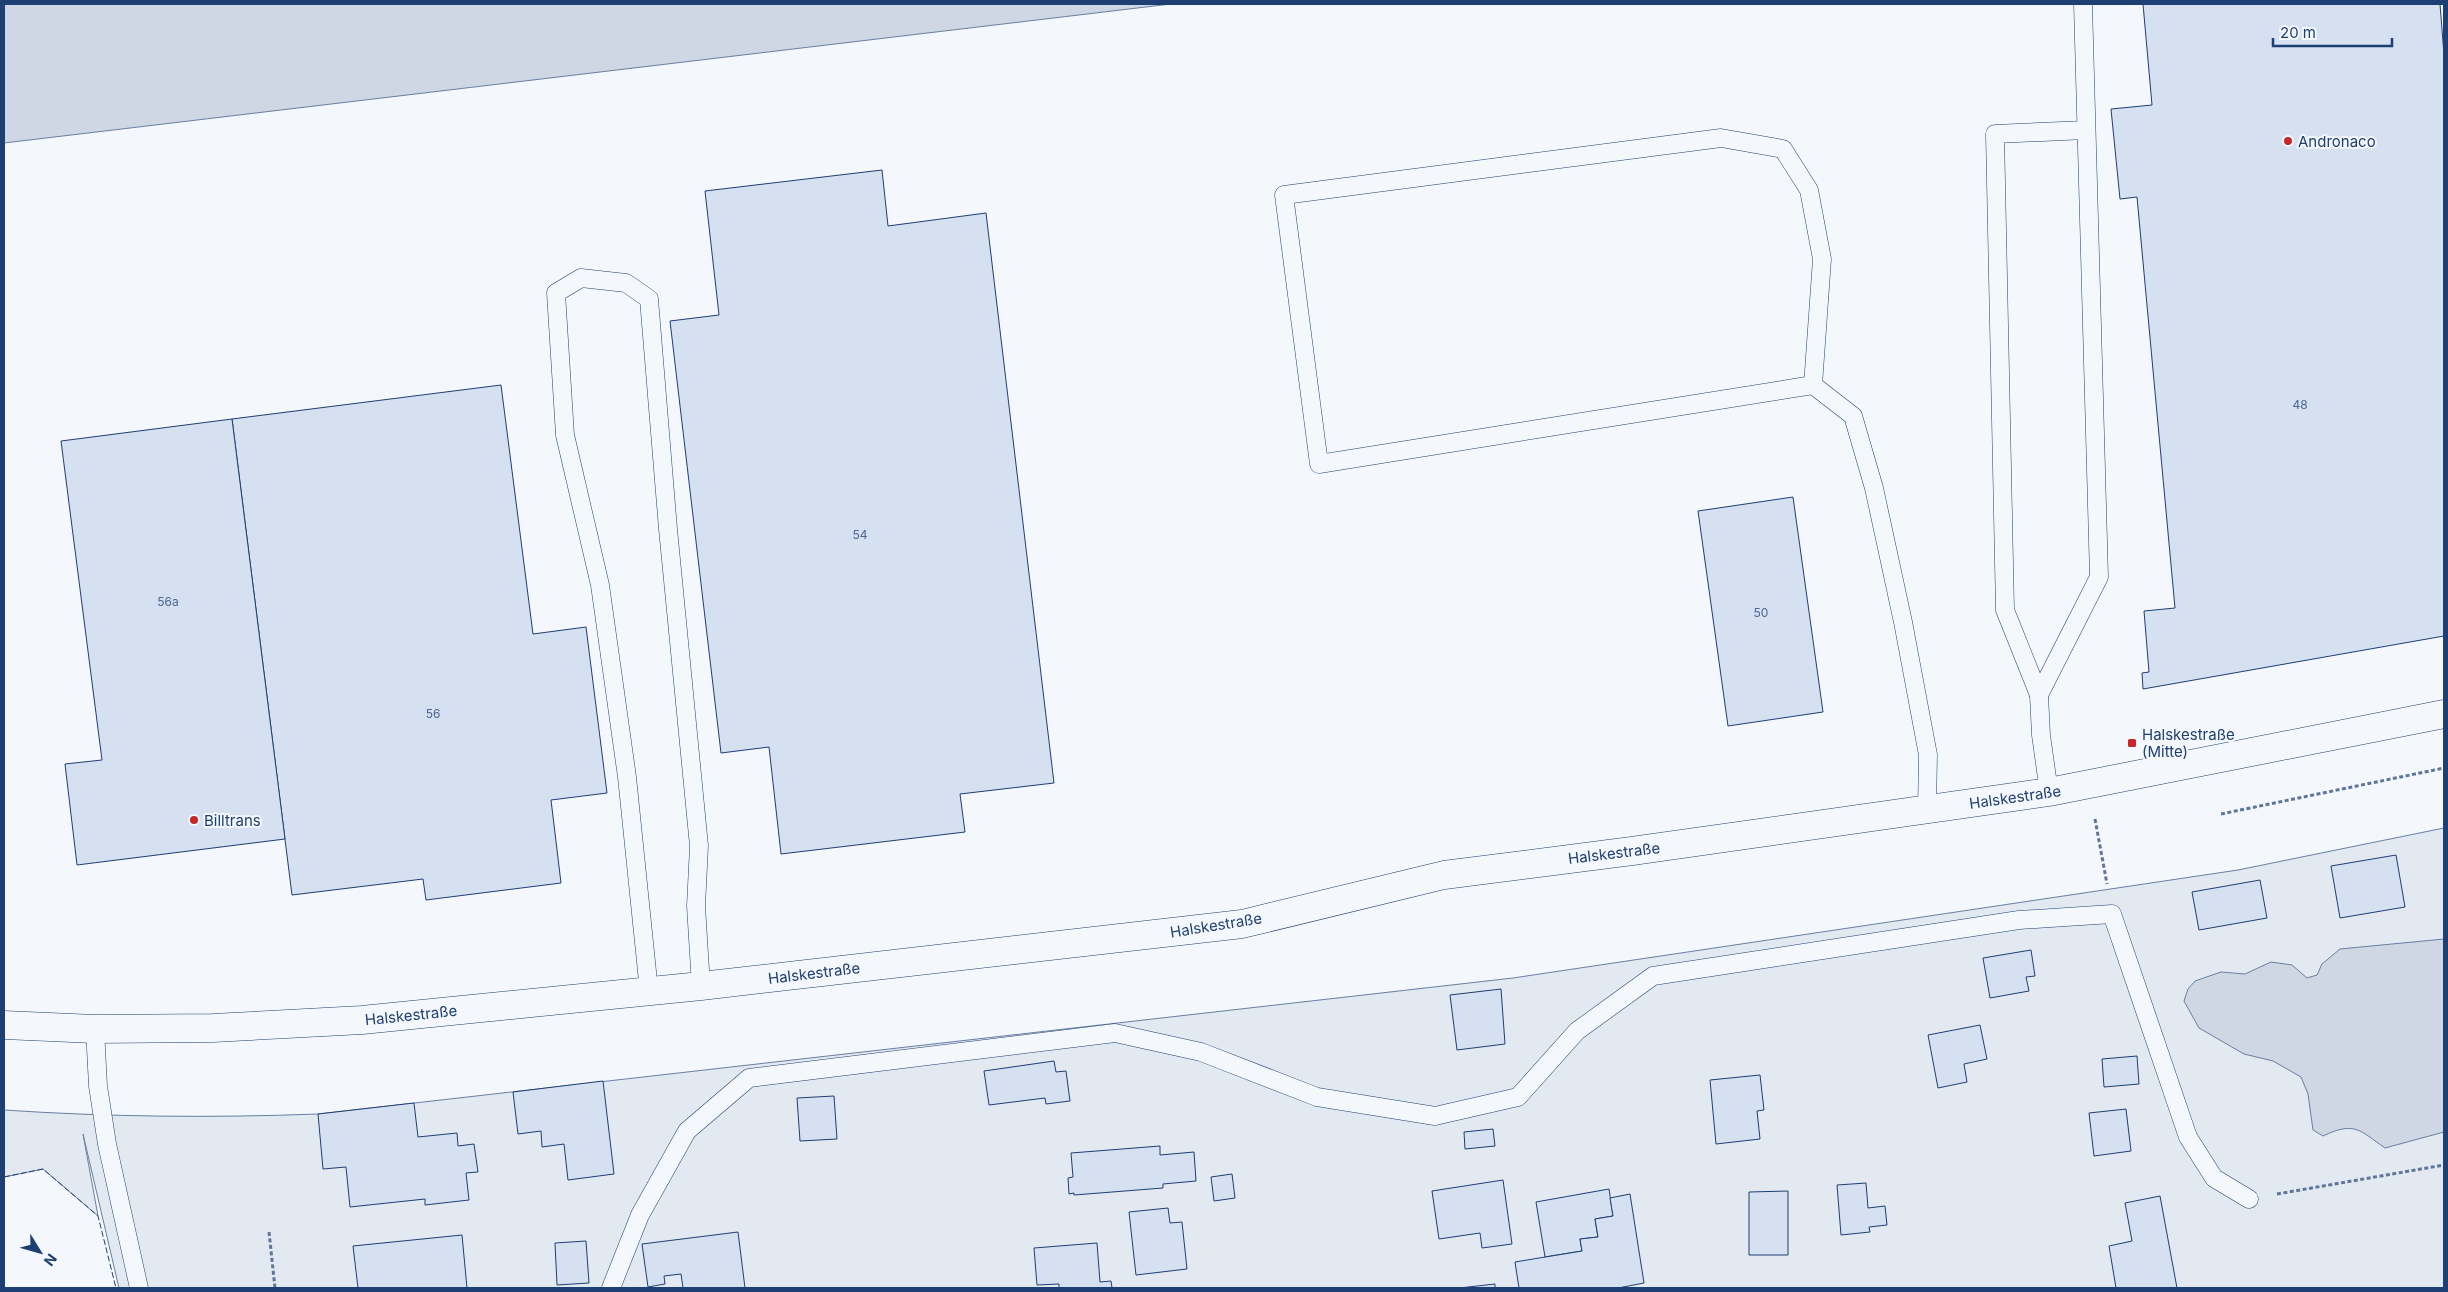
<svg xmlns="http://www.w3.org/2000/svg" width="2448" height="1292" font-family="Inter,sans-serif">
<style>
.green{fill:#e3e9f0;stroke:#687fa3}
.water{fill:#cfd7e4;stroke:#687fa3}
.building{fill:#d5e0f0;stroke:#1d3f73}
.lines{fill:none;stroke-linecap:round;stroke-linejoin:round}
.service-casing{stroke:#1d3f73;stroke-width:19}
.tertiary-casing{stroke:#1d3f73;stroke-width:29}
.path{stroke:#5e769c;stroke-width:3;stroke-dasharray:4 2.5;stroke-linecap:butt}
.service{stroke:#f4f7fb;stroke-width:18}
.tertiary{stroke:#f4f7fb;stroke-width:28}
.fence{stroke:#1d3f73;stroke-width:1;stroke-dasharray:6 2.5;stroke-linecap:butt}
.poi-dot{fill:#c62828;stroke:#f4f7fb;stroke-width:2}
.labels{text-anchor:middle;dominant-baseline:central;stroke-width:4;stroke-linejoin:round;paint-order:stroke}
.number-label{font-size:12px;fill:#4b6792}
.poi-label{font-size:15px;fill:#1d3f73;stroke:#f4f7fb;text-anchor:start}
.street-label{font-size:15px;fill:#1d3f73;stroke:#f4f7fb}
</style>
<rect width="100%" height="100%" fill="#f4f7fb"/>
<!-- green -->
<path class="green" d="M 2444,828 L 2444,1288 L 119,1288 L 83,1134 L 98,1216 L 43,1169 L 4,1177 L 4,1110 C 108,1117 213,1118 318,1114 L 1513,978 L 2238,870 Z"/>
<!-- water -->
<g class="water">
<polygon points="4,4 1171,4 4,143"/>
<path d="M 2444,939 L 2444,1132 L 2385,1148 C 2359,1130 2355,1121 2323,1136 L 2313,1130 L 2308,1094 L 2301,1077 L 2273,1061 L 2244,1054 L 2199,1028 L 2184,1001 L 2188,989 L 2195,981 L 2221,972 L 2245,974 L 2271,962 L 2292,965 L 2307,978 L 2317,975 L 2322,964 L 2340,949 Z"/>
</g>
<!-- building -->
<g class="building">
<polygon points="2143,4 2440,4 2444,55 2444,636 2143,689 2142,673 2149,672 2144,611 2175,608 2137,197 2120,199 2111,109 2152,105"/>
<polygon points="882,170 888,226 986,213 1054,783 960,794 965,832 781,854 769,747 721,753 670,321 719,315 705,191"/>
<polygon points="501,385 533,634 586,627 607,793 551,800 561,883 426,900 423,879 292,895 232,419"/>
<polygon points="232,419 285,839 77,865 65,764 102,760 61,441"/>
<polygon points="1793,497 1823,712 1728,726 1698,511"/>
<polygon points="2396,855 2405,907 2340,918 2331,866"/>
<polygon points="2260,880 2267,918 2199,930 2192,892"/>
<polygon points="2031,950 2035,976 2026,977 2029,991 1990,998 1983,958"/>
<polygon points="1501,989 1505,1044 1457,1050 1450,995"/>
<polygon points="1980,1025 1987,1059 1964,1064 1967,1082 1938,1088 1928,1035"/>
<polygon points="2137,1056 2139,1084 2104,1087 2102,1059"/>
<polygon points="1054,1061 1056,1072 1066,1071 1070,1101 1046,1104 1045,1098 989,1105 984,1071"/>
<polygon points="1760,1075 1764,1110 1757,1111 1760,1139 1716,1144 1710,1080"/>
<polygon points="603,1081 614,1174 568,1180 564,1144 542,1147 541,1131 518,1134 513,1092"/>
<polygon points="834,1096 837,1139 800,1141 797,1098"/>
<polygon points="414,1103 418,1137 457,1133 458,1146 474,1144 478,1172 466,1173 469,1200 425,1205 425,1199 350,1207 346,1167 323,1169 318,1114"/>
<polygon points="2126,1109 2131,1151 2094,1156 2089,1113"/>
<polygon points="1493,1129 1495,1146 1465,1149 1464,1132"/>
<polygon points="1160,1146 1160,1155 1194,1152 1196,1181 1163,1184 1163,1188 1074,1195 1074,1193 1069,1194 1068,1178 1073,1177 1071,1153"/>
<polygon points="1232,1174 1235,1198 1214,1201 1211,1177"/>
<polygon points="1503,1180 1512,1244 1482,1248 1480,1233 1439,1239 1432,1191"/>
<polygon points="1866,1183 1868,1208 1885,1206 1887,1225 1869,1227 1870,1232 1841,1235 1837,1185"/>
<polygon points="1609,1189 1613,1216 1595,1219 1598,1237 1580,1239 1582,1251 1545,1257 1536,1202"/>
<polygon points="1788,1191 1788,1255 1749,1255 1749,1192"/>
<polygon points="1630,1194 1644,1283 1618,1288 1519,1288 1515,1262 1582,1251 1580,1239 1598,1237 1595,1219 1613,1216 1610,1198"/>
<polygon points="2160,1196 2177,1288 2116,1288 2109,1246 2132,1241 2125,1203"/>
<polygon points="1168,1208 1170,1223 1182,1222 1187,1269 1136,1275 1129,1212"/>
<polygon points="738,1232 745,1288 683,1288 681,1274 664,1276 665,1284 648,1287 642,1244"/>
<polygon points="462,1235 467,1288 358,1288 353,1246"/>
<polygon points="586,1241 589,1283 557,1285 555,1243"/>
<polygon points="1097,1243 1100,1282 1111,1281 1112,1288 1059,1288 1059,1284 1037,1285 1034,1248"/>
<polygon points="1495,1284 1495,1288 1459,1288"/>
</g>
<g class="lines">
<defs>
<g id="service">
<polyline points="1813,385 1822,259 1809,190 1783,149 1721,138 1284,195 1319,464 1813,385 1853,416 1874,488 1903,622 1928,755 1927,810"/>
<polyline points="2039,695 2005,610 1995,134 2086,130"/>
<polyline points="2049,792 2041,735 2039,695 2099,577 2083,4"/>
<polyline points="649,991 627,777 600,585 565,435 556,293 581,278 626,283 649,299 668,529 699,846 696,906 701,986"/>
<polyline points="95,1029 98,1086 107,1144 139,1288"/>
<polyline points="611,1288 640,1215 687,1131 749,1078 1115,1033 1201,1052 1317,1097 1435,1116 1518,1097 1577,1031 1653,976 2019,920 2112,914 2188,1137 2214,1178 2249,1199"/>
</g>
<polyline id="tertiary" points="4,1025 95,1029 213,1028 362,1020 701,986 1242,924 1444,875 1632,851 2049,792 2444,714"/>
</defs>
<!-- service casing -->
<use href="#service" class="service-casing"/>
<!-- tertiary casing -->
<use href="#tertiary" class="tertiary-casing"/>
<!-- path -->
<g class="path">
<polyline points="2221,814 2444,768"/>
<polyline points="2095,819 2107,884"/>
<polyline points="2277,1194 2444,1165"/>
<polyline points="269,1232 275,1288"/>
</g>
<!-- service -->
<use href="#service" class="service"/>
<!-- tertiary -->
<use href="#tertiary" class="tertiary"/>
<!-- fence -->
<polyline class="fence" points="4,1177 43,1169 98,1216 116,1288"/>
</g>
<!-- markers -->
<g class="poi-dot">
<circle cx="2288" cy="141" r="5"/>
<rect x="2127" y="738" width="10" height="10" rx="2.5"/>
<circle cx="194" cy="820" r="5"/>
</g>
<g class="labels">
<!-- number labels -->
<g class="number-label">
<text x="2300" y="404">48</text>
<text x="860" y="534">54</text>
<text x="168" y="601">56a</text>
<text x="1761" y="612">50</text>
<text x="433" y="713">56</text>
</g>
<!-- poi labels -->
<g class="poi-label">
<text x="2298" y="141">Andronaco</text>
<text x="2142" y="734">Halskestraße<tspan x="2142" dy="17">(Mitte)</tspan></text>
<text x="204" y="820">Billtrans</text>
</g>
<!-- street labels -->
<g class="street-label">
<text transform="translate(2015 797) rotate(-8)">Halskestraße</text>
<text transform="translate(1614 853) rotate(-7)">Halskestraße</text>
<text transform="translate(1216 925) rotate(-9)">Halskestraße</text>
<text transform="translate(814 973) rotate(-7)">Halskestraße</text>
<text transform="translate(411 1015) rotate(-6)">Halskestraße</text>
</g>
</g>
<!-- border -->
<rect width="2448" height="1292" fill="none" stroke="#1d3f73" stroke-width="10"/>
<!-- north arrow -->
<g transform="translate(40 1252) rotate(127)" stroke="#f4f7fb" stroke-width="4" paint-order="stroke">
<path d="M0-4L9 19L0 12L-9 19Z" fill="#1d3f73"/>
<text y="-8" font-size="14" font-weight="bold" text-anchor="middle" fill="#1d3f73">N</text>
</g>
<!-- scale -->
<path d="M2273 38v8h119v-8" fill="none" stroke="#1d3f73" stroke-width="2.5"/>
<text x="2280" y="38" font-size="15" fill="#1d3f73" stroke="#f4f7fb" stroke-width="4" paint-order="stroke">20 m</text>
</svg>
